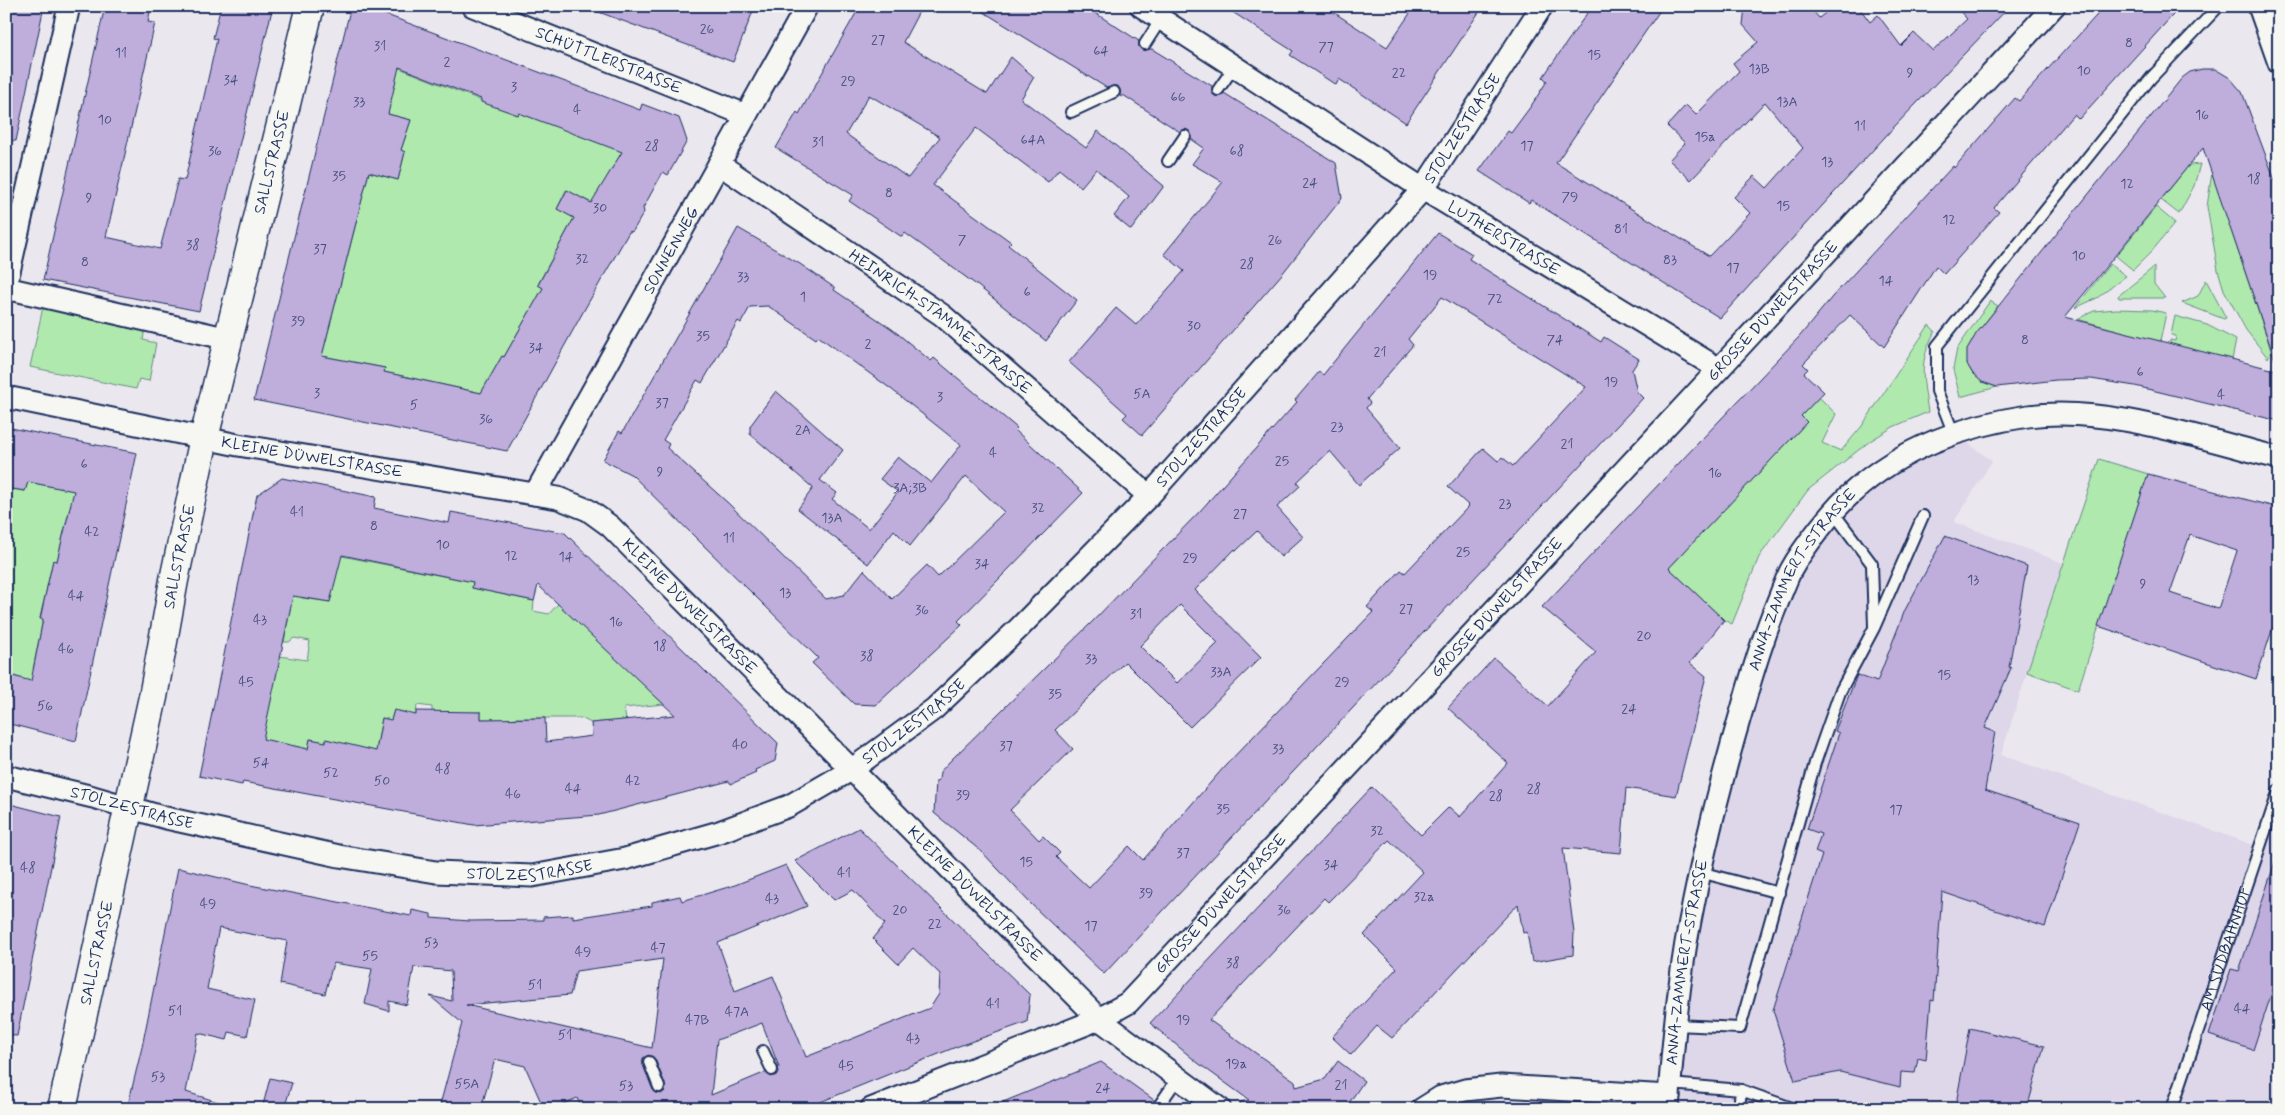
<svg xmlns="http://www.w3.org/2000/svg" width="2285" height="1115" font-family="Mynerve,sans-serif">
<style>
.built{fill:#ded6e9}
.green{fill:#b0e9ad;stroke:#668c86}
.building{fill:#bfaddc;stroke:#1b2f5e;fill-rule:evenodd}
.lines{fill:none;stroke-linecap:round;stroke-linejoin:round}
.lane-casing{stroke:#1b2f5e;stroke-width:14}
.street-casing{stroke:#1b2f5e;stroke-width:25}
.secondary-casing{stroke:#1b2f5e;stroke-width:31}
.lane{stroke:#f6f6f2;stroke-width:10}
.street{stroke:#f6f6f2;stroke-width:21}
.secondary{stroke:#f6f6f2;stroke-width:28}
.labels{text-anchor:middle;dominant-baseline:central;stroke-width:4.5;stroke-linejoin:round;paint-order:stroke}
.number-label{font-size:14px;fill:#444e7e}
.street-label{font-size:16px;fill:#1b2f5e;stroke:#f6f6f2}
</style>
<rect width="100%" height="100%" fill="#ebe7ee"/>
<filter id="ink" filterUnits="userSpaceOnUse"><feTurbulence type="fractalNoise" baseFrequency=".02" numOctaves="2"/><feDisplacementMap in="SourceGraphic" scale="10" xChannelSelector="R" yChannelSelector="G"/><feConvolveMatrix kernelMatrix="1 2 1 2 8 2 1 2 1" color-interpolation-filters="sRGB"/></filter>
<g filter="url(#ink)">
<!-- built -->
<g class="built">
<polygon points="1953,432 1992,461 1954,522 2063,563 2099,459 2206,488 2170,593 2115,575 2078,690 2027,673 2001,755 2259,847 2279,791 2279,1109 1668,1109 1676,1025 1763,638 1833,512"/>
<polygon points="1497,1101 1631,1106 1631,1109 1465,1109"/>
</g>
<!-- green -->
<g class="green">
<polygon points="384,62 518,115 519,113 623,150 592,203 566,190 557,209 574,218 538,284 543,288 504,357 502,356 481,393 384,372 385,368 322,356 369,172 398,180 405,152 401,150 411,120 388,114"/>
<polygon points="2200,164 2194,186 2179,214 2161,200 2189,165"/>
<polygon points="2212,172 2268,341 2271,351 2268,358 2246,330 2224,290 2218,270 2207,207"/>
<polygon points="2156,207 2175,223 2152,251 2133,270 2116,256"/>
<polygon points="2110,264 2126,276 2097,298 2075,308"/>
<polygon points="2154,267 2154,284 2165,298 2119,298 2118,296"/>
<polygon points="2206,280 2226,318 2224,319 2182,303 2198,296"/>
<path d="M 1990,301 L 1998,306 C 1976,334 1943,371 1997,387 L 1960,397 L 1953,369 L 1957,349 Z"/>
<polygon points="43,307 145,329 143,340 156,343 149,381 139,379 136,389 30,367"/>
<polygon points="2116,309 2152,310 2166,313 2160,342 2077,319 2094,311"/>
<polygon points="2175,316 2207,325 2236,340 2232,360 2170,344 2170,340 2175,341 2176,336 2171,335"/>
<path d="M 1929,325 L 1935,331 C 1918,363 1923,377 1928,412 L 1893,427 L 1870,441 L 1808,490 L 1759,557 L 1732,624 L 1724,620 L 1669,568 L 1807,422 L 1801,416 L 1819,397 L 1836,414 L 1822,443 L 1841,451 L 1862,426 Z"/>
<polygon points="2099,459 2148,474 2078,690 2027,672"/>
<polygon points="82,480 75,502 71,503 57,561 53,560 40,618 43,619 33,669 38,671 35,690 18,685 20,678 6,674 6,488 25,491 28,482 60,488"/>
<polygon points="332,554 473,582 472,588 534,601 533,611 549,614 558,604 664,704 624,708 626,720 591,723 581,718 515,718 510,720 481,719 481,712 432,714 432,707 417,705 415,725 408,713 394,710 391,720 382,718 377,745 384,758 326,739 325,742 310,739 308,749 252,737 279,656 307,660 310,641 294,638 289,642 284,642 294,591 302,598 330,602 335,580"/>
</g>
<!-- building -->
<g class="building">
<polygon points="6,6 44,6 16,141 6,140"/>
<polygon points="105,6 151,6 148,22 155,23 106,237 160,249 178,179 185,180 217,39 213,38 221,6 273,6 199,311 43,280"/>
<path d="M 351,6 L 365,6 L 385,11 L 384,14 L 611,99 L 640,110 L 642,104 L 679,118 L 683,129 L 687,141 L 668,175 L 663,172 L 643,208 L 644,212 L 633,231 L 629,232 L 583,312 L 507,451 L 254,400 ZM 399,67 L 481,99 L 481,102 L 518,115 L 519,113 L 622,152 L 591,203 L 567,190 L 557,209 L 574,218 L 538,285 L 543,288 L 504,357 L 502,356 L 481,393 L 384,372 L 385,368 L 322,356 L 369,172 L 398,180 L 405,152 L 401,150 L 411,120 L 388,114 Z"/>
<polygon points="589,6 755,6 733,62 588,8"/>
<path d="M 860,6 L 922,6 L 903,42 L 987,94 L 1011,57 L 1034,77 L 1021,99 L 1086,148 L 1098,131 L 1164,186 L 1131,230 L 1114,216 L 1129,197 L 1096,169 L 1081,187 L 1059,169 L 1048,182 L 976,128 L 933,185 L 1011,242 L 1008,245 L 1077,300 L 1046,341 L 978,286 L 905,233 L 902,237 L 849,201 L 853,195 L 776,148 L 797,112 L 799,114 ZM 869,95 L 940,137 L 908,178 L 846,134 Z"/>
<polygon points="974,6 1084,6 1139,41 1139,47 1142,50 1152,49 1212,86 1212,92 1215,96 1220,96 1224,93 1336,163 1342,198 1282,274 1142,435 1123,418 1127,414 1069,362 1116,308 1136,325 1184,271 1164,254 1223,182 1192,164 1204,148 1191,139 1189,131 1185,129 1180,132 1123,95 1122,97 1120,96 1120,90 1118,86 1107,88"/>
<polygon points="1223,6 1324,6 1387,47 1415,6 1483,6 1406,123 1339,79 1336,85 1290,55 1293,51"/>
<polygon points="1592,6 1663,6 1556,163 1709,256 1750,213 1734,197 1754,176 1767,188 1803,148 1765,102 1691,180 1669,160 1685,143 1667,126 1686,105 1696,115 1739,71 1733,63 1758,42 1743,25 1745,6 1809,6 1819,18 1834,6 1858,6 1870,22 1878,15 1901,46 1914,33 1933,51 1967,19 1955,6 2010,6 1894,127 1720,318 1531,200 1529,203 1479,171 1508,131 1511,133 1531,106 1547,81 1543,77"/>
<polygon points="2105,6 2181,6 2079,119 2074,114 1994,208 1999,212 1944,274 1936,266 1884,347 1850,315 1803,364 1808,369 1804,373 1824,392 1801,416 1807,422 1669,568 1724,620 1690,663 1706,676 1676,796 1626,788 1621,853 1563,848 1574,933 1573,955 1532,962 1527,932 1523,933 1518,904 1392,1038 1377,1026 1351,1055 1332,1037 1397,968 1364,935 1423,872 1389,840 1328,902 1324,898 1209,1020 1295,1081 1296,1087 1325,1079 1338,1061 1364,1081 1345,1109 1241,1109 1240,1102 1249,1100 1198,1063 1150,1023 1372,787 1421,835 1449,807 1460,817 1508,763 1448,708 1494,658 1548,706 1596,652 1542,607 1800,336 1832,297 1953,166 1954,168 2015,98 2019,101"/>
<polygon points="2202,69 2215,69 2230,78 2242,92 2279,191 2279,359 2275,360 2203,148 2065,317 2279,371 2279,421 2135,386 2091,379 2056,380 1997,387 1982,382 1973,374 1967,364 1967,350 1976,334 2182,78 2190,72"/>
<path d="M 738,228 L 800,264 L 835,288 L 834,290 L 892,329 L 931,361 L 934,358 L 1017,428 L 1015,430 L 1083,493 L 958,621 L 962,625 L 876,705 L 854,704 L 812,663 L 818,658 L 632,475 L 603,460 L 619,431 L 622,433 ZM 768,306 L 816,339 L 818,336 L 891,389 L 961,445 L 931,483 L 898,457 L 880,479 L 898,492 L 869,529 L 832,499 L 837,493 L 820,480 L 843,450 L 776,391 L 750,426 L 750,434 L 813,488 L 798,509 L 868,564 L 894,530 L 910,546 L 966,476 L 1004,512 L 938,577 L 927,565 L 892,599 L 864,570 L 844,595 L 826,599 L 728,503 L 667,448 L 669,444 L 663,440 L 697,380 L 702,383 L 738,321 L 741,323 L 750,307 Z"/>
<path d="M 1438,233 L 1472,254 L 1469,259 L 1601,342 L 1604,337 L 1639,359 L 1632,370 L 1637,392 L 1643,398 L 1104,974 L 1031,904 L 982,852 L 934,813 L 936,781 L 939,780 L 940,772 L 949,762 L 1091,623 L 1200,511 L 1297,402 L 1295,400 L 1319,372 L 1323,375 ZM 1442,297 L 1586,387 L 1513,466 L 1502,457 L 1498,461 L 1483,448 L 1448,487 L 1469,506 L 1405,573 L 1401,570 L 1367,607 L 1373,612 L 1225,766 L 1143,860 L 1129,846 L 1089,888 L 1056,857 L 1060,853 L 1043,836 L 1039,840 L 1010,810 L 1073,749 L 1055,730 L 1125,662 L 1190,727 L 1261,657 L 1195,590 L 1235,549 L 1236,551 L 1257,531 L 1281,557 L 1303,537 L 1277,507 L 1300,486 L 1297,482 L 1330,451 L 1359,485 L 1400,448 L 1366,408 L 1370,403 L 1367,399 L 1413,345 L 1408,339 ZM 1180,605 L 1218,643 L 1177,683 L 1140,646 Z"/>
<polygon points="6,427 137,453 76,741 6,723 6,674 31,681 43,619 40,619 53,560 57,561 74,491 28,482 25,491 6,488"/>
<path d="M 2148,474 L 2279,508 L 2279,609 L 2256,679 L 2098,626 ZM 2190,535 L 2237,551 L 2218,609 L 2170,593 Z"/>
<path d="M 282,478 L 376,497 L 374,508 L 413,516 L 449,523 L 451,512 L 565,533 L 778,743 L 775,761 L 755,770 L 756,773 L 731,784 L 729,781 L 599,815 L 474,825 L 243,782 L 242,785 L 199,776 L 257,495 ZM 342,555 L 473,582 L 472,588 L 534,601 L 538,585 L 675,715 L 591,723 L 592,736 L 546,742 L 545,718 L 481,719 L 481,712 L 416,711 L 416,715 L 394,710 L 391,720 L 382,718 L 376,751 L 326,739 L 326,742 L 310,739 L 308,749 L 263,739 L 293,596 L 330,602 Z"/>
<polygon points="1945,536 2027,566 2009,667 2011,668 1985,728 1995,732 1985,790 2080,822 2045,927 1942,892 1934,1001 1931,1000 1926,1060 1918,1058 1915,1073 1901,1072 1900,1087 1840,1072 1795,1081 1773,1010 1822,855 1815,852 1821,834 1807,829 1839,733 1835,731 1857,675 1877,682 1905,610"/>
<polygon points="6,803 61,817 17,1036 6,1035"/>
<path d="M 859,828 L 1030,995 L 1027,1022 L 956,1047 L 803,1109 L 582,1109 L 577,1098 L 552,1109 L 544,1109 L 525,1066 L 495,1059 L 481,1109 L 455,1109 L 440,1105 L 462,1023 L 430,996 L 452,1001 L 451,971 L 414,967 L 407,1005 L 389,1001 L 389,1011 L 365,1004 L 372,969 L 333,963 L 325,994 L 280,984 L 287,941 L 219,928 L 207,989 L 255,1000 L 247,1036 L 229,1032 L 227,1040 L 198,1033 L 186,1092 L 225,1104 L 224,1109 L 127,1109 L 142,1047 L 178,868 L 250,885 L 411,916 L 412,910 L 431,914 L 431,918 L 470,921 L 543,920 L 543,917 L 573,915 L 573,918 L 652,906 L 652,902 L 680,896 L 682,901 L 735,885 L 786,865 L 807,906 L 718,943 L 735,991 L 773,976 L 806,1057 L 930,1008 L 939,994 L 940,974 L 913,948 L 898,964 L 873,939 L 885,924 L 853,890 L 834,900 L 795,861 ZM 663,959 L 652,1048 L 466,1005 L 570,995 L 576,971 ZM 762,1023 L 779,1067 L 777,1074 L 771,1077 L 766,1072 L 711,1095 L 717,1040 ZM 649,1055 L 655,1059 L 665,1084 L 665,1091 L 661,1094 L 653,1090 L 643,1065 L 643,1058 Z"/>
<polygon points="2275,862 2279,863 2279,985 2275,983 2253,1050 2209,1035 2231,969 2239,971"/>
<polygon points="1970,1028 2044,1046 2027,1109 1955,1109"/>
<polygon points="1101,1062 1154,1100 1155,1109 986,1109"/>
<polygon points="270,1078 292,1083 284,1109 262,1109"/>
</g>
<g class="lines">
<defs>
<g id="lane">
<polyline points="1145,44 1161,19"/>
<polyline points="1218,90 1234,67"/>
<polyline points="1071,112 1114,92"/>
<polyline points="1168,161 1185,136"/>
<polyline points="1953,432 1937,391 1937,346 2151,78 2219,6"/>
<polyline points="1833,512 1872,564 1874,626"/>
<polyline points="1700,872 1779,893"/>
<polyline points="1676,1025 1740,1028 1815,763 1840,692 1874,628 1923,516"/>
<polyline points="763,1051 772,1070"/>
<polyline points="649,1062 659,1087"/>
<polyline points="1670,1084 1741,1090 1739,1109"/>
<polyline points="1741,1090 1795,1109"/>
<polyline points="1160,1104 1178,1078"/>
<path id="s1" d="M 2172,1109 L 2279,790"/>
</g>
<g id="street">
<path id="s2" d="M 473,6 L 746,115"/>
<path id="s3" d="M 1141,6 L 1423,189 L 1719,369"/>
<polyline points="2259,6 2279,63"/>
<path id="s4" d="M 719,164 L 942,315 L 1149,496"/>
<polyline points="6,285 69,6"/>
<polyline points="6,288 229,339"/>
<path id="s5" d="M 6,397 L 238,445 L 558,498 L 588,510 L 610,526 L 1099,1019 L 1220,1109"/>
<path id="s6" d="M 535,494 L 807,6"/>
<path id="s7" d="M 6,776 L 93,797 L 166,818 L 339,856 L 436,872 L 532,876 L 625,859 L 719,832 L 789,806 L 851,770 L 934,709 L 1018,629 L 1149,496 L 1423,189 L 1542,6"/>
<path id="s8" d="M 871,1109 L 1099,1019 L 1128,1003 L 1719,369 L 2054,6"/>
<polyline points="1422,1109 1441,1097 1465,1090 1501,1086 1669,1096"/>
<path id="s9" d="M 1668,1109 C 1672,1054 1677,998 1686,943 C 1700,863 1720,784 1743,706 C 1753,670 1764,635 1778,601 C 1782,591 1786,580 1791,570 C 1803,548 1834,508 1853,492 C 1900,449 1965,425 2028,416 C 2107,405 2202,439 2279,458"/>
</g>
<g id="secondary">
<path id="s10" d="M 62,1109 L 153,697 L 174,580 L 204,438 L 310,6"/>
</g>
</defs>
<!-- lane casing -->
<use href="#lane" class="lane-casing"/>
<!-- street casing -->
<use href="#street" class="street-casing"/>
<!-- secondary casing -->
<use href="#secondary" class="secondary-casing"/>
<!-- lane -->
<use href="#lane" class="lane"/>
<!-- street -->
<use href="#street" class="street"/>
<!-- secondary -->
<use href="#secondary" class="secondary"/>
</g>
</g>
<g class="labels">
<!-- number labels -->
<g class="number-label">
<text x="707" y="29">26</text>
<text x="878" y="40">27</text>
<text x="2129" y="43">8</text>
<text x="380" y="46">31</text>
<text x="1326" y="47">77</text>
<text x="1101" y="51">64</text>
<text x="121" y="53">11</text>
<text x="1594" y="55">15</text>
<text x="447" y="62">2</text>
<text x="1759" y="69">13B</text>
<text x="2084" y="71">10</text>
<text x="1399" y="73">22</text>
<text x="1910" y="73">9</text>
<text x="231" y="80">34</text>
<text x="848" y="81">29</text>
<text x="514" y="87">3</text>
<text x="1178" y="97">66</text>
<text x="359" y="102">33</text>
<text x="1787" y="102">13A</text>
<text x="577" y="110">4</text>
<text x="2202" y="115">16</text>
<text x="105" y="120">10</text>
<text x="1860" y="126">11</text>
<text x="1705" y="137">15a</text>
<text x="1033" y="140">64A</text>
<text x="818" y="142">31</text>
<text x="652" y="146">28</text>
<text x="1527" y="146">17</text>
<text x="215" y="151">36</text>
<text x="1237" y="151">68</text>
<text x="1827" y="162">13</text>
<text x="339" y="176">35</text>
<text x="2254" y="179">18</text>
<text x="1310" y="183">24</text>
<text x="2127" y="184">12</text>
<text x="889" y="193">8</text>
<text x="1570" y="197">79</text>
<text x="89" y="198">9</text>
<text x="1783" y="206">15</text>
<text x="600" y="208">30</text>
<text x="1949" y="220">12</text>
<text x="1621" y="229">81</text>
<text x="962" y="240">7</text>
<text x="1275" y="240">26</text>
<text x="193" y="245">38</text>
<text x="320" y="249">37</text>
<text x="2079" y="256">10</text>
<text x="582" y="259">32</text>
<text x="1670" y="260">83</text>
<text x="85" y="262">8</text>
<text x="1247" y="264">28</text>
<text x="1733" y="268">17</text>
<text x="1430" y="275">19</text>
<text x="743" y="277">33</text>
<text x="1886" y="281">14</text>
<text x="1027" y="292">6</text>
<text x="803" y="297">1</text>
<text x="1495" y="299">72</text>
<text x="298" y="321">39</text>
<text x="1194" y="326">30</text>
<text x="703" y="336">35</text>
<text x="1555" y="340">74</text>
<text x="2025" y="340">8</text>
<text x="868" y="344">2</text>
<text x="536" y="348">34</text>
<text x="1380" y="352">21</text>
<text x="2140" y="372">6</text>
<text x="1611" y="382">19</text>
<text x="317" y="393">3</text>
<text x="1142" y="394">5A</text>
<text x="2221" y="395">4</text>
<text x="940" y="397">3</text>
<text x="662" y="403">37</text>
<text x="414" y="405">5</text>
<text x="486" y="419">36</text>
<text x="1337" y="427">23</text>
<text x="803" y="430">2A</text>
<text x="1567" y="444">21</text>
<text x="993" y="453">4</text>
<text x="1282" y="461">25</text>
<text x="84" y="464">6</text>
<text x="660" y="472">9</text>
<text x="1715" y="473">16</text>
<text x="910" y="488">3A;3B</text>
<text x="1505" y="504">23</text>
<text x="1038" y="508">32</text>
<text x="297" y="512">41</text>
<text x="1240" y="514">27</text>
<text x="832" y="518">13A</text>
<text x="374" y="526">8</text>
<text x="92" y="532">42</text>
<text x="729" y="538">11</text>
<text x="443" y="545">10</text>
<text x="1463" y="552">25</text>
<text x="511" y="556">12</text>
<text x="566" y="557">14</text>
<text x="1190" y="558">29</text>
<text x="982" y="564">34</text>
<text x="1973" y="580">13</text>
<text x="2143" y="584">9</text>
<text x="785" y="593">13</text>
<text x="76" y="596">44</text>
<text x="1406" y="609">27</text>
<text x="922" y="610">36</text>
<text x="1136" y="614">31</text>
<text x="260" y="620">43</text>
<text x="616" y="622">16</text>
<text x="1644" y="636">20</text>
<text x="660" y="646">18</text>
<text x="66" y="649">46</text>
<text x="867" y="656">38</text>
<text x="1091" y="659">33</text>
<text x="1221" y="672">33A</text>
<text x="1944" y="675">15</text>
<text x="246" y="682">45</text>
<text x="1342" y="682">29</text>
<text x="1055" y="694">35</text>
<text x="45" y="706">56</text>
<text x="1629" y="709">24</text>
<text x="740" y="745">40</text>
<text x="1006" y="746">37</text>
<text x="1278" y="749">33</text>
<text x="261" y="763">54</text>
<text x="443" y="769">48</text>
<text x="331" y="773">52</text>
<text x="382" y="781">50</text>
<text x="633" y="781">42</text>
<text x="573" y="789">44</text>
<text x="1534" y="789">28</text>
<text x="513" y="794">46</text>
<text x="963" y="795">39</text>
<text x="1496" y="796">28</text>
<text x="1223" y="809">35</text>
<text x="1896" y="810">17</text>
<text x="1377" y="831">32</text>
<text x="1183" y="853">37</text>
<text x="1026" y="862">15</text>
<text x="1331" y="865">34</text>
<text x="28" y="868">48</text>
<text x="844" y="873">41</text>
<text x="1146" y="893">39</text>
<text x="1424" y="897">32a</text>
<text x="772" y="899">43</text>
<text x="208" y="904">49</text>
<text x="900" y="910">20</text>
<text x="1284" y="910">36</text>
<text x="935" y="924">22</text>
<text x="1091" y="926">17</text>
<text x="431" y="943">53</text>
<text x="658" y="948">47</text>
<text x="583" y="952">49</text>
<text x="370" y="956">55</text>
<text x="1233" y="963">38</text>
<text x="535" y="985">51</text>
<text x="993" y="1004">41</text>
<text x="2242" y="1009">44</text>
<text x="175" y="1011">51</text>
<text x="737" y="1012">47A</text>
<text x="697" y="1020">47B</text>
<text x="1183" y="1020">19</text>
<text x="565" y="1035">51</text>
<text x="913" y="1039">43</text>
<text x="1236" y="1064">19a</text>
<text x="846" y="1066">45</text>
<text x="158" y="1077">53</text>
<text x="467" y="1084">55A</text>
<text x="1341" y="1085">21</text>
<text x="626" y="1086">53</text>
<text x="1103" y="1088">24</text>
</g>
<!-- street labels -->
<g class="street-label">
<text stroke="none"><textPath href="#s2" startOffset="146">SCHÜTTLERSTRASSE</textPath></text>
<text stroke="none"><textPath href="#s7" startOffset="1765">STOLZESTRASSE</textPath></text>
<text stroke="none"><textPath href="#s10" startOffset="970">SALLSTRASSE</textPath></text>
<text stroke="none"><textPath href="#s3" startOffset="431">LUTHERSTRASSE</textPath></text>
<text stroke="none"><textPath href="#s6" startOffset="279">SONNENWEG</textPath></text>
<text stroke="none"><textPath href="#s8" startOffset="1224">GROSSE DÜWELSTRASSE</textPath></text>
<text stroke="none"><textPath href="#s4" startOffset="272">HEINRICH-STAMME-STRASSE</textPath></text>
<text stroke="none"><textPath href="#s7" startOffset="1360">STOLZESTRASSE</textPath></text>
<text stroke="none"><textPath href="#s5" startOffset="312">KLEINE DÜWELSTRASSE</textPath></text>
<text stroke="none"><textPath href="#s10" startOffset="565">SALLSTRASSE</textPath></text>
<text stroke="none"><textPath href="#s9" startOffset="552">ANNA-ZAMMERT-STRASSE</textPath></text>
<text stroke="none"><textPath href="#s5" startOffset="734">KLEINE DÜWELSTRASSE</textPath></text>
<text stroke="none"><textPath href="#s8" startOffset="819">GROSSE DÜWELSTRASSE</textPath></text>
<text stroke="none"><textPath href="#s7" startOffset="955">STOLZESTRASSE</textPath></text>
<text stroke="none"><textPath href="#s7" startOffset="130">STOLZESTRASSE</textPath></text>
<text stroke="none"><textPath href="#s7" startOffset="535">STOLZESTRASSE</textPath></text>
<text stroke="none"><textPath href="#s5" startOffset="1139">KLEINE DÜWELSTRASSE</textPath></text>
<text stroke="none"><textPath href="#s8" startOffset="414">GROSSE DÜWELSTRASSE</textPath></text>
<text stroke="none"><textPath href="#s1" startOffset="169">AM SÜDBAHNHOF</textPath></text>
<text stroke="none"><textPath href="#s10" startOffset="160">SALLSTRASSE</textPath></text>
<text stroke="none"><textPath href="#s9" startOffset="148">ANNA-ZAMMERT-STRASSE</textPath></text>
</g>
</g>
<!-- margin -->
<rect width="2285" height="1115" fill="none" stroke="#f6f6f2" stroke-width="25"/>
<rect x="12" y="12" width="2260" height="1090" fill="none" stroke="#1b2f5e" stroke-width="2" filter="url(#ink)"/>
</svg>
